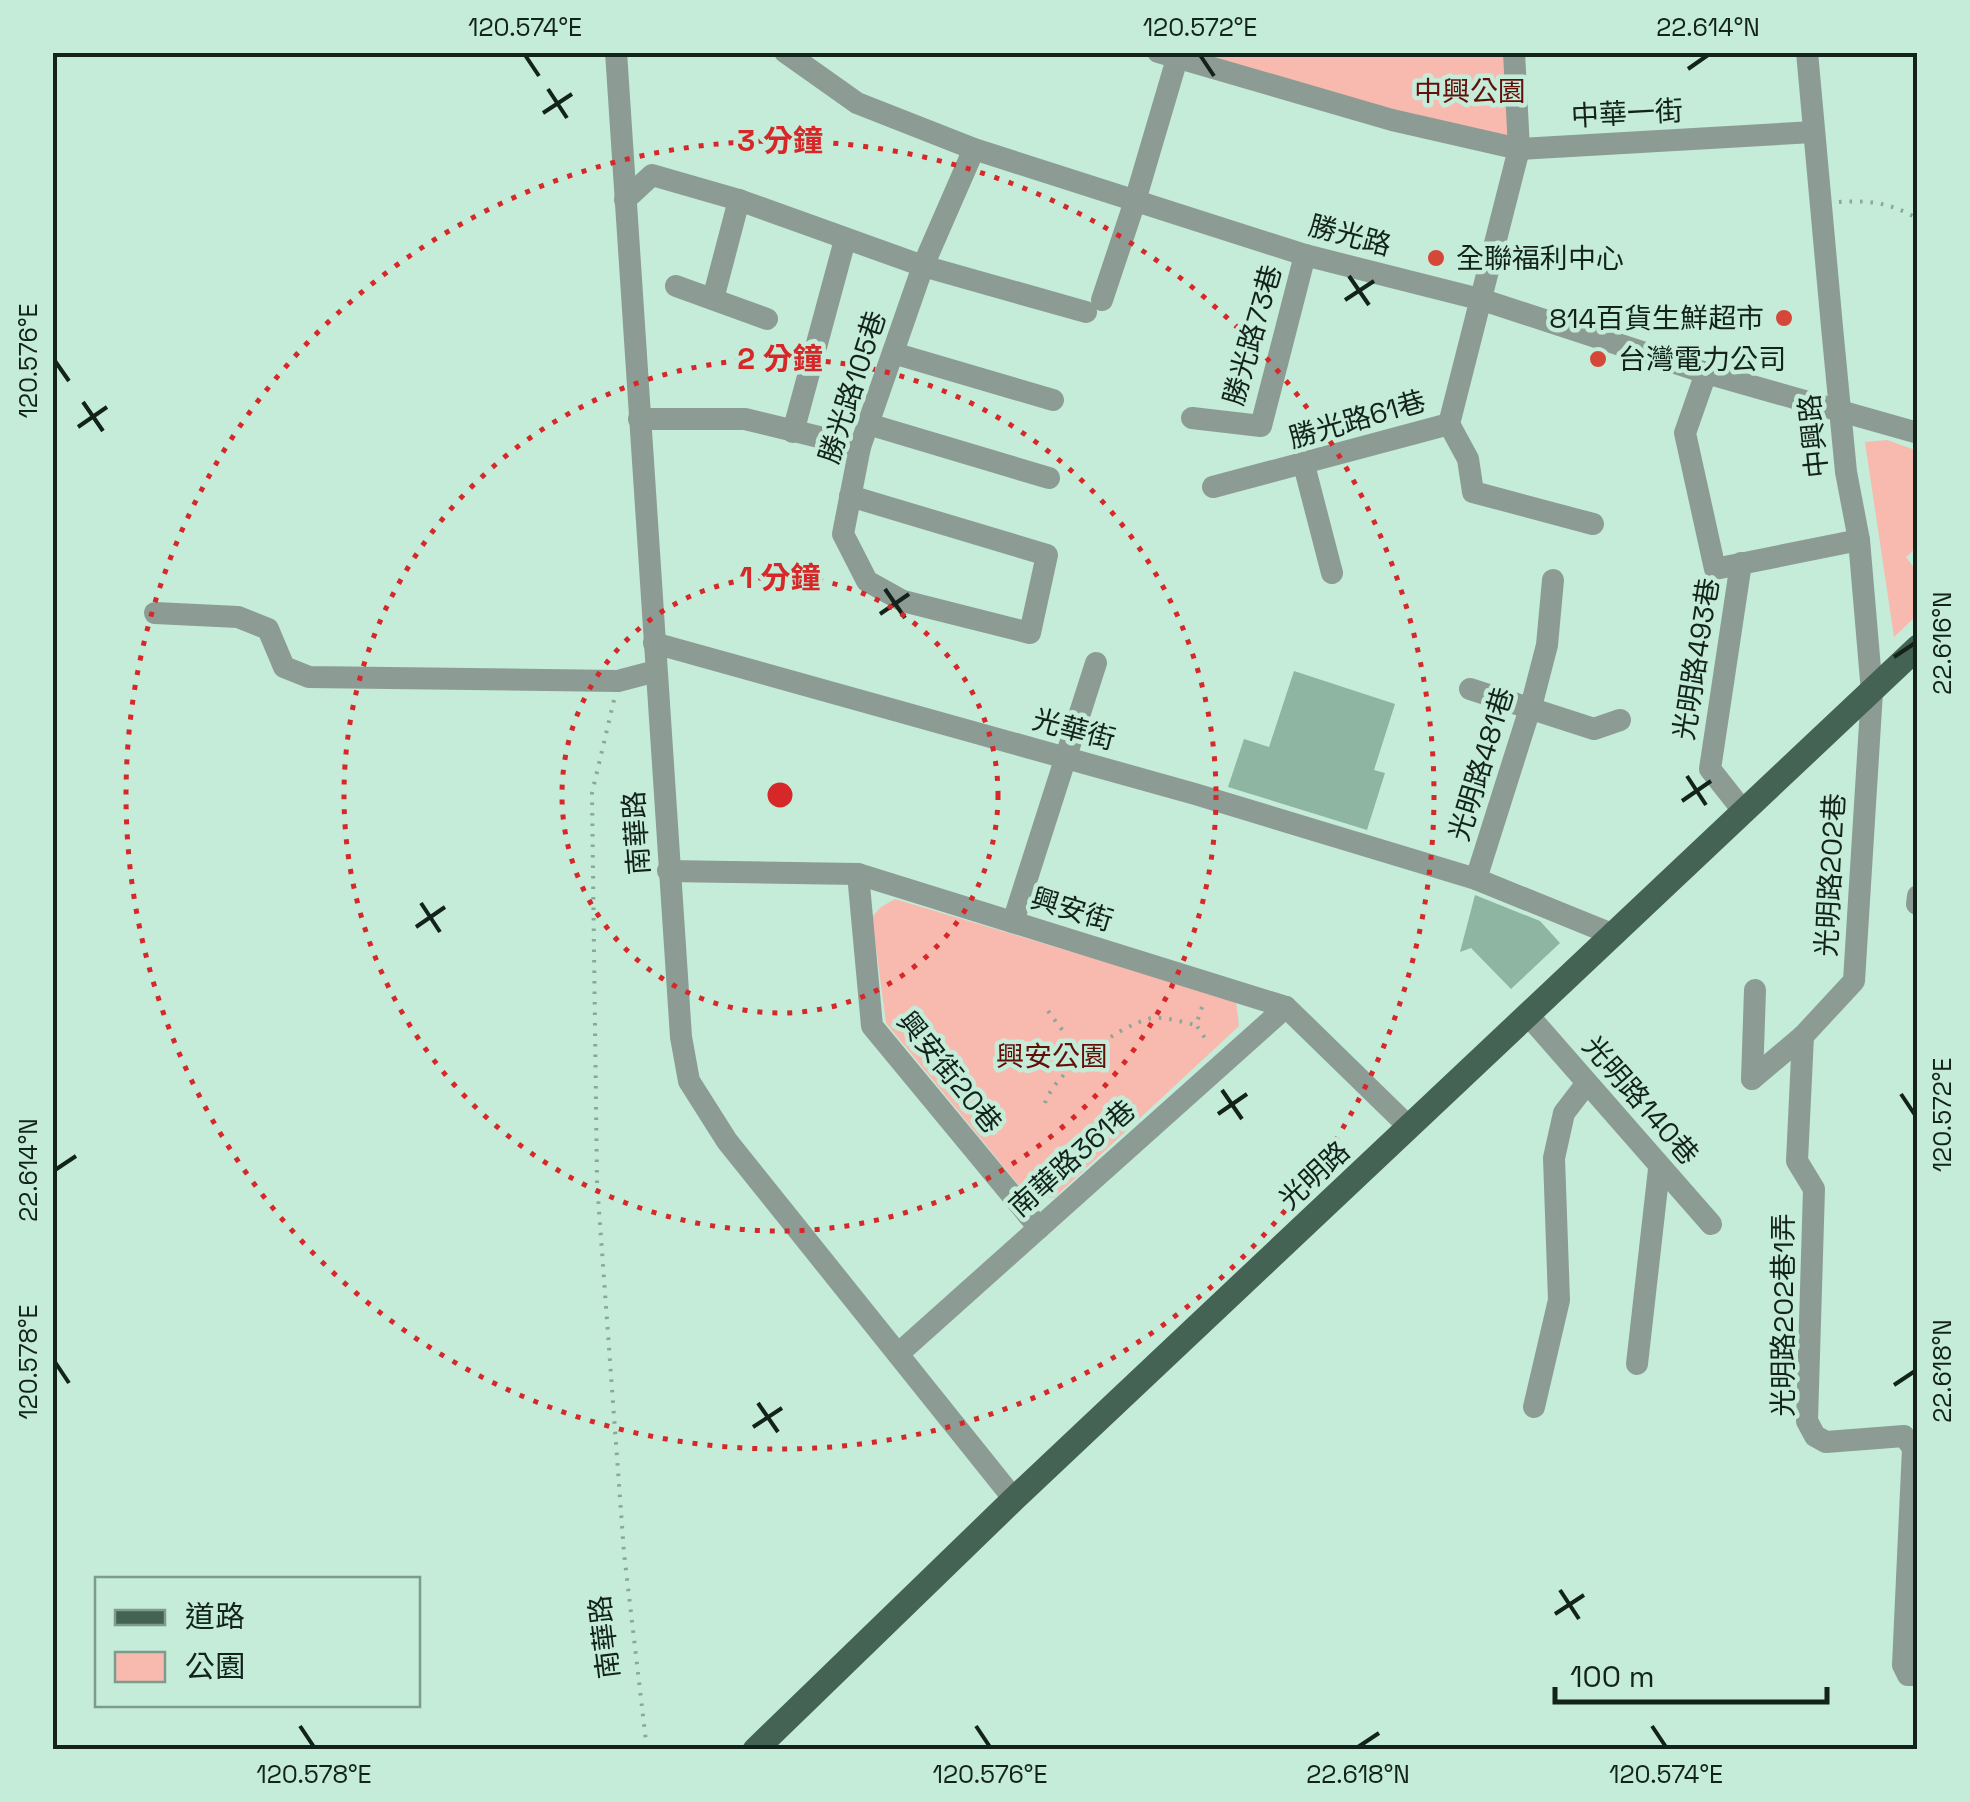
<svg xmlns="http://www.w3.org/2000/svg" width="1970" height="1802" font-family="'Space Grotesk','Noto Sans TC',sans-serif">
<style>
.green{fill:#f8b9af}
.building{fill:#8eb5a2}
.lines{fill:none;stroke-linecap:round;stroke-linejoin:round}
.path{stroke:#88a899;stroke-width:4;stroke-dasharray:2.5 8;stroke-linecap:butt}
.minor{stroke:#8c9c94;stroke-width:22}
.major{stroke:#456355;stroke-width:25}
.ticks{fill:none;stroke:#13231c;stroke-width:4}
.ring{fill:none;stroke:#d62828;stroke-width:5;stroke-dasharray:5 10}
.poi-dot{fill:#d54739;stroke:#c4ecd9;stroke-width:4}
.labels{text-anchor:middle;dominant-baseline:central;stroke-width:9;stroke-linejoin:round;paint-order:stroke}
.park-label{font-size:28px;fill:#63100a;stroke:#c4ecd9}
.street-label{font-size:28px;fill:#13231c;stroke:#c4ecd9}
.poi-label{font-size:28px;fill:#13231c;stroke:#c4ecd9;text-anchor:start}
.centre{fill:#d62828;stroke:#c4ecd9;stroke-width:5}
.ring-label{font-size:30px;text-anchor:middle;font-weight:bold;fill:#d62828;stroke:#c4ecd9;stroke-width:9;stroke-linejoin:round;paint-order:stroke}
.neatline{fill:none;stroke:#13231c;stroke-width:4}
.ticks-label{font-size:25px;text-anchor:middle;fill:#13231c}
</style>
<rect width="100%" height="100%" fill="#c4ecd9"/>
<!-- green -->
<g class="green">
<polygon points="1184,53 1506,53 1512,143"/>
<polygon points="1887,440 1918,451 1917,547 1906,557 1917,572 1917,615 1894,637 1865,442"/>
<polygon points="895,899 1236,1001 1239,1026 1054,1198 1026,1194 886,1023 872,917 881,907"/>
</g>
<!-- building -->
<g class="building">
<polygon points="1294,671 1395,704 1374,770 1385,773 1367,830 1228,787 1244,739 1269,747"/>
<polygon points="1475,895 1540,921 1560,943 1511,989 1471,948 1460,952"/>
</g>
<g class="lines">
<!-- path -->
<g class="path">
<path d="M 1839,202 C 1871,200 1891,203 1918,219"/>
<polyline points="614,700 592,793 597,1183 624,1553 647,1750"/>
<polyline points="1202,1007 1196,1025 1209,1044"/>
<polyline points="1048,1011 1066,1035"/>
<path d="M 1045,1103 C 1055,1072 1116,1028 1148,1019 C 1162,1015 1181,1022 1196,1025"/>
</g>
<!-- minor -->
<g class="minor">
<polyline points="616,52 681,1037 689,1081 727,1141 1014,1499"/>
<polyline points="785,52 857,103 974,149 1305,255 1483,300 1706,373 1918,433"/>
<polyline points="1158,52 1392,120 1519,149 1813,132"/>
<polyline points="625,200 652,175 739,200 923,266 1086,312"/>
<polyline points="676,286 767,319"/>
<polyline points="713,299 739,200"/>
<polyline points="1102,300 1135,201 1179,52"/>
<polyline points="893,353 1053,400"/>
<polyline points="1706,373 1685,433 1715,569 1859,540"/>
<polyline points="1192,418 1261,426 1305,255"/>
<polyline points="639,419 745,419 860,447"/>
<polyline points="868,424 1049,478"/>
<polyline points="1449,424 1468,459 1473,492 1593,524"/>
<polyline points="793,432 845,240"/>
<polyline points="1304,465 1332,573"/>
<polyline points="1213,487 1449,424 1519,149 1514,52"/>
<polyline points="850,496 1047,555 1030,633 903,601 867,581 843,534 860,447 923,266 974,149"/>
<polyline points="1741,563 1710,769 1744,812"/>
<polyline points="155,613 238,617 268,629 284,667 309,677 618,681 656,671"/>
<polyline points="654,643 1195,794 1476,879 1614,935"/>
<polyline points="1470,689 1594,729 1620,720"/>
<polyline points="668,871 858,874 1286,1007 1409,1127"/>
<polyline points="858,874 872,1026 1039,1228"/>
<polyline points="1476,879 1533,699 1547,645 1553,580"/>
<polyline points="1917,904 1918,896"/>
<polyline points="1013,922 1096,663"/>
<polyline points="1528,1015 1711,1224"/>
<polyline points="1803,1036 1797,1161 1814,1189 1807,1421 1815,1436 1826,1442 1904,1436 1913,1448 1903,1665 1908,1675 1918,1675"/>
<polyline points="1752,1079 1803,1036 1854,981 1872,692 1859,540 1846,472 1832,327 1807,52"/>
<polyline points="1752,1079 1755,990"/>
<polyline points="898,1354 1286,1007"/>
<polyline points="1637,1364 1659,1169"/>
<polyline points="1534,1407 1559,1300 1554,1158 1564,1113 1587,1083"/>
</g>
<!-- major -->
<polyline class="major" points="755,1750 1014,1499 1918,647"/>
</g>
<!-- ticks -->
<path class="ticks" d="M 525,55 L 539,76M 1200,55 L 1214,76M 1688,69 L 1708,55M 548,89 L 567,118M 543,113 L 572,94M 1349,276 L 1369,305M 1345,300 L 1374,281M 55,361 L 69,381M 83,402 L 103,431M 78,427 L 107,407M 885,589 L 905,618M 880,614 L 909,594M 1894,657 L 1915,643M 1687,776 L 1706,805M 1682,801 L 1711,781M 421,903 L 440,932M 416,927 L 445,907M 1222,1090 L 1242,1119M 1901,1094 L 1915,1115M 1218,1114 L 1247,1094M 55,1170 L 76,1156M 55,1362 L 69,1383M 1894,1385 L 1915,1371M 758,1403 L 778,1432M 753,1427 L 782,1408M 1560,1590 L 1579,1619M 1555,1614 L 1584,1595M 300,1726 L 314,1747M 976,1726 L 990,1747M 1652,1726 L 1666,1747M 1358,1747 L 1379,1733"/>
<!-- distance rings -->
<g class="ring">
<circle cx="780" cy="795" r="218"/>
<circle cx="780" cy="795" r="436"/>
<circle cx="780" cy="795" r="654"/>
</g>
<!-- markers -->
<g class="poi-dot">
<circle cx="1436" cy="258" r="10"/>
<circle cx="1784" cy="318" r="10"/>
<circle cx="1598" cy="359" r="10"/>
</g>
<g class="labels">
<!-- park labels -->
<g class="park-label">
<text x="1470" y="91">中興公園</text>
<text x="1052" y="1056">興安公園</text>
</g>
<!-- street labels -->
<g class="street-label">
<text transform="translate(1627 113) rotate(-3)">中華一街</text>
<text transform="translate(1350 235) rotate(15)">勝光路</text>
<text transform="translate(1252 335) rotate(-74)">勝光路73巷</text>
<text transform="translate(852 387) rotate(-72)">勝光路105巷</text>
<text transform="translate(1357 419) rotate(-16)">勝光路61巷</text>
<text transform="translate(1813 436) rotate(-96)">中興路</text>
<text transform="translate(1696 659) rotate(-81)">光明路493巷</text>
<text transform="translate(1074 729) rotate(15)">光華街</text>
<text transform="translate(1481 764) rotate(-73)">光明路481巷</text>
<text transform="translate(636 833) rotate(-94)">南華路</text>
<text transform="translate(1830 875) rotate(-87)">光明路202巷</text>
<text transform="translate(1072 909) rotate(17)">興安街</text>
<text transform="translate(950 1072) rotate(51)">興安街20巷</text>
<text transform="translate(1641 1100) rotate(49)">光明路140巷</text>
<text transform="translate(1072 1158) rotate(-42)">南華路361巷</text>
<text transform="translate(1314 1175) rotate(-43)">光明路</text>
<text transform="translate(1783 1315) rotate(-90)">光明路202巷1弄</text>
<text transform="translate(604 1637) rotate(-97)">南華路</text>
</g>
<!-- poi labels -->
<g class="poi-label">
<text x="1456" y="258">全聯福利中心</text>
<text x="1764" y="318" text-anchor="end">814百貨生鮮超市</text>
<text x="1618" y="359">台灣電力公司</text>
</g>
</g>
<circle cx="780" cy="795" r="15" class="centre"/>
<g class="ring-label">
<text x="780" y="151">3 分鐘</text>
<text x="780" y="369">2 分鐘</text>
<text x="780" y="588">1 分鐘</text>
</g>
<!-- border -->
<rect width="1970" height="1802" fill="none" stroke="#c4ecd9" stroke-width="110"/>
<!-- legend -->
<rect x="95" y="1577" width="325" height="130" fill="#c4ecd9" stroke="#7d9c8d" stroke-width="2.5"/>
<rect x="115" y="1610" width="50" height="15" fill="#456355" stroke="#7d9c8d" stroke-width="2.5"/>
<text x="185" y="1627" font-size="30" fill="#13231c">道路</text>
<rect x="115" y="1652" width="50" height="30" fill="#f8b9af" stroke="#7d9c8d" stroke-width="2.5"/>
<text x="185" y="1677" font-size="30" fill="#13231c">公園</text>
<!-- scale -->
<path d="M1555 1687v15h272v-15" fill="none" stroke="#13231c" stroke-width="5"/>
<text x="1570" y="1687" font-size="30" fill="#13231c" stroke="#c4ecd9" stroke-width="8" paint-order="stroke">100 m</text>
<rect x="55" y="55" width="1860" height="1692" class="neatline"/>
<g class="ticks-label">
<text x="525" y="36">120.574°E</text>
<text x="1200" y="36">120.572°E</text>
<text x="1708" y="36">22.614°N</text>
<text transform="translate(28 361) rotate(-90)" y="9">120.576°E</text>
<text transform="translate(1942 643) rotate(-90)" y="9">22.616°N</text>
<text transform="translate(1942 1115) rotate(-90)" y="9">120.572°E</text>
<text transform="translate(28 1170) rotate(-90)" y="9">22.614°N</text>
<text transform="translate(28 1362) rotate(-90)" y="9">120.578°E</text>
<text transform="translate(1942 1371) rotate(-90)" y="9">22.618°N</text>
<text x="314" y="1783">120.578°E</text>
<text x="990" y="1783">120.576°E</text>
<text x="1358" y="1783">22.618°N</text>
<text x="1666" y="1783">120.574°E</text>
</g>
</svg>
